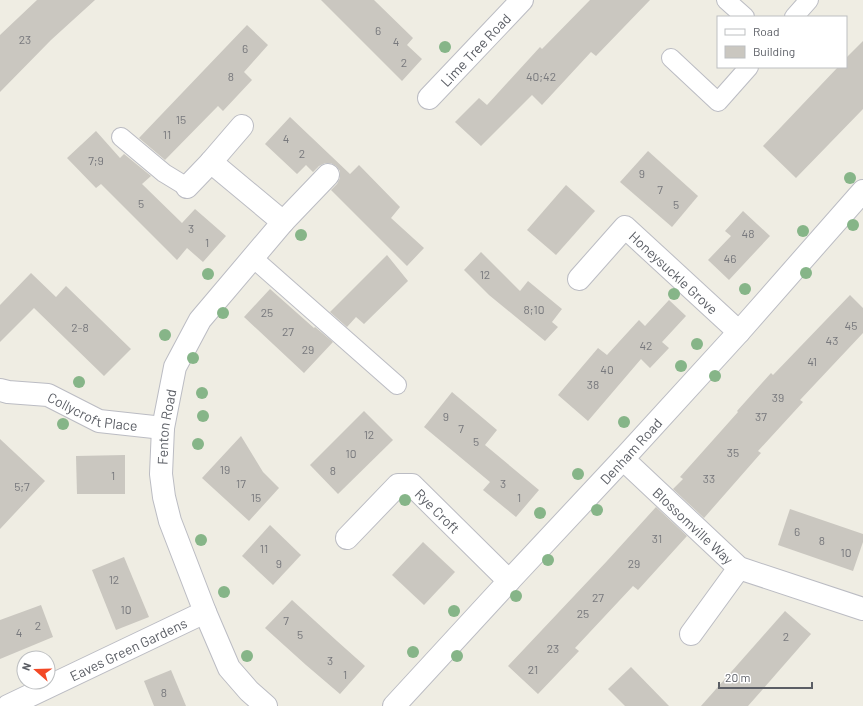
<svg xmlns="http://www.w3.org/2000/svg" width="863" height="706" font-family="Barlow,sans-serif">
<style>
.building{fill:#cac7c0}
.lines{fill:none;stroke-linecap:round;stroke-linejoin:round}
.service-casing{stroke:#bbbcc3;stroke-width:20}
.minor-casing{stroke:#bbbcc3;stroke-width:24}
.service{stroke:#fff;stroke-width:18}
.minor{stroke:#fff;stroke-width:22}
.tree{fill:#86b588}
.labels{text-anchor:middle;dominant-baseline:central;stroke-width:3.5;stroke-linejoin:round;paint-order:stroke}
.number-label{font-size:12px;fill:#77787c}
.street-label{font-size:14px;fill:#5b5e65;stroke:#fff}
</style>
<rect width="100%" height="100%" fill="#efede3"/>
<!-- building -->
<g class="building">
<polygon points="37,0 95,0 51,40 0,92 0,35"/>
<polygon points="321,0 374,0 413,38 407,45 422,59 402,81"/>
<polygon points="590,0 650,0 596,56 591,52 542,105 532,95 481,146 455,122 479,98 487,105 540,47 542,49"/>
<polygon points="247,25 268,45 244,72 252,80 223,111 218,106 165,160 139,138"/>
<polygon points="863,41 863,109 796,178 763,146 838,67 846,67 846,58"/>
<polygon points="290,117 350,174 359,165 400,207 391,218 424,248 407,266 331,190 337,184 340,178 340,171 336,166 331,163 325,163 319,166 313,172 306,165 297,174 265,144"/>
<polygon points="96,131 120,158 124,154 151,176 142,184 182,223 195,209 226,236 203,262 187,248 177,260 101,184 96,188 67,158"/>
<polygon points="648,151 698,196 672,227 620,182"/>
<polygon points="566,185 595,211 556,255 527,230"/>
<polygon points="743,211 770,236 729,280 708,260 731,236 725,231"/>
<polygon points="481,252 520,291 528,281 562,309 552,322 558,327 545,341 489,295 464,270"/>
<polygon points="387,255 408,281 364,324 356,317 347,327 330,312"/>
<polygon points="31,273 56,297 66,286 131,349 104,376 34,308 0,342 0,305"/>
<polygon points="270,289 314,328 315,327 333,342 304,373 244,317"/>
<polygon points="850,295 863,308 863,333 800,400 803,402 758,451 761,453 704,518 673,489 683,479 680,477 738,412 737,411 771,373 773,375"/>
<polygon points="669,300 686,316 662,342 669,348 650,368 641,359 588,421 558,395 598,348 607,355 639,320 645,326"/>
<polygon points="452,392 497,430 485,445 539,490 516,517 483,490 490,482 424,427"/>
<polygon points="364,411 393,440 338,494 310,465"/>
<polygon points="241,436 263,472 279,488 249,521 202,478"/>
<polygon points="0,439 45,481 0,529"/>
<polygon points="125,455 125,494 77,494 76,456"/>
<polygon points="656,507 687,536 638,590 633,586 575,648 579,651 538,694 508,666 607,561"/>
<polygon points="790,509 863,534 863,542 853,571 778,545"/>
<polygon points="270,525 301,555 273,585 242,556"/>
<polygon points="423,542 455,572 424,605 392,575"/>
<polygon points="124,557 149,617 116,630 92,570"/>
<polygon points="292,600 337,641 365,666 340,694 306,665 265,628"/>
<polygon points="41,605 53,637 0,659 0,620"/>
<polygon points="785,611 811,634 763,689 748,706 701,706"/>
<polygon points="631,667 669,706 625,706 608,689"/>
<polygon points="171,670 186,706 154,706 144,681"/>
</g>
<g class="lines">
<defs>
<g id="service">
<polyline points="726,0 745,17"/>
<polyline points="794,17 809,0"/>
<polyline points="671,58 718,102 749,67"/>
<polyline points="121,137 164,173 187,187"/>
<polyline points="253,258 397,385"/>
</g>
<g id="minor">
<path id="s1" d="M 429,98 L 522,0"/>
<polyline points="211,162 283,222"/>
<polyline points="187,187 211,162 242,126"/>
<path id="s2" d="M 579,279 L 625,227 L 739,332"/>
<path id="s3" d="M 0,390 L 8,392 L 48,395 L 99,421 L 163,428"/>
<path id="s4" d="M 623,459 L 739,568 L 863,609"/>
<path id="s5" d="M 347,538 L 398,485 L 412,485 L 509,581"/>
<polyline points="691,634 739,568"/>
<path id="s6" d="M 8,706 L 205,612"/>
<path id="s7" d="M 266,706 L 249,691 L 229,668 L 205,612 L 170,521 L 164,497 L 161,474 L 163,428 L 175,367 L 200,320 L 283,222 L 328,175"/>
<path id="s8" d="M 394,706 L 509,581 L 623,459 L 739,332 L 863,191"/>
</g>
</defs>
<!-- service casing -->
<use href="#service" class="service-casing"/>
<!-- minor casing -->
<use href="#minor" class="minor-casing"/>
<!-- service -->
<use href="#service" class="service"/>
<!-- minor -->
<use href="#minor" class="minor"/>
</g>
<!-- trees -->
<g class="tree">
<circle cx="445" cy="47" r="6"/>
<circle cx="850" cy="178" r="6"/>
<circle cx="853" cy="225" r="6"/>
<circle cx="803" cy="231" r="6"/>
<circle cx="301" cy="235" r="6"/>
<circle cx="806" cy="273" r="6"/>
<circle cx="208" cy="274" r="6"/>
<circle cx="745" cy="289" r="6"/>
<circle cx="674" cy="294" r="6"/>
<circle cx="223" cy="313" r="6"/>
<circle cx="165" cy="335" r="6"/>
<circle cx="697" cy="344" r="6"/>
<circle cx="193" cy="358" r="6"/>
<circle cx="681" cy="366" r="6"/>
<circle cx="715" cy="376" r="6"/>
<circle cx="79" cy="382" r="6"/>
<circle cx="202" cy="393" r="6"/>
<circle cx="203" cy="416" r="6"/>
<circle cx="624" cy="422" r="6"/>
<circle cx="63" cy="424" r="6"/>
<circle cx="198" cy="444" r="6"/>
<circle cx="578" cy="474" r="6"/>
<circle cx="405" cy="500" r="6"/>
<circle cx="597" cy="510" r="6"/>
<circle cx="540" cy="513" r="6"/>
<circle cx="201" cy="540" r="6"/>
<circle cx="548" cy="560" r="6"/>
<circle cx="224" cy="592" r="6"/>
<circle cx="516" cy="596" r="6"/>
<circle cx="454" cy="611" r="6"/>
<circle cx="413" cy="652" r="6"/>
<circle cx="247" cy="656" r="6"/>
<circle cx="457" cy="656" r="6"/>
</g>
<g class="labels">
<!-- number labels -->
<g class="number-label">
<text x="378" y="30">6</text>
<text x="25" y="39">23</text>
<text x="396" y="41">4</text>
<text x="245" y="48">6</text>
<text x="404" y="62">2</text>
<text x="231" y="76">8</text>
<text x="541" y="76">40;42</text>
<text x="181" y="119">15</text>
<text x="167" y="134">11</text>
<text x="286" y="138">4</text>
<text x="302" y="153">2</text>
<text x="96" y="160">7;9</text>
<text x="642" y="173">9</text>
<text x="660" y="189">7</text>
<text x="141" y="203">5</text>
<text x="676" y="204">5</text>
<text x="191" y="228">3</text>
<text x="748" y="233">48</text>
<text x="207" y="242">1</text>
<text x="730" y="258">46</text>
<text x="485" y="274">12</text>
<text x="534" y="309">8;10</text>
<text x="267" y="312">25</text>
<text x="851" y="325">45</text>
<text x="80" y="327">2-8</text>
<text x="288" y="331">27</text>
<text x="832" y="340">43</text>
<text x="646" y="345">42</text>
<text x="308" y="349">29</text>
<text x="812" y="361">41</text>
<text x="607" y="369">40</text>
<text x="593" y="384">38</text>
<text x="778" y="397">39</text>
<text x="446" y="416">9</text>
<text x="761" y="416">37</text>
<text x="461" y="428">7</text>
<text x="369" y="434">12</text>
<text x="476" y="441">5</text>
<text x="733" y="452">35</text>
<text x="351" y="453">10</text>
<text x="225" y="469">19</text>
<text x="333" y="470">8</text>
<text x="113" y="475">1</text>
<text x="709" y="478">33</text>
<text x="241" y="483">17</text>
<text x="503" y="483">3</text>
<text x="22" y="486">5;7</text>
<text x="256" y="497">15</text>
<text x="519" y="497">1</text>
<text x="797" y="531">6</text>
<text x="657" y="538">31</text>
<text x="822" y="540">8</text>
<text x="264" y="548">11</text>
<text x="846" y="552">10</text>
<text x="279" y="563">9</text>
<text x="634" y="563">29</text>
<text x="114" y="579">12</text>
<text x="598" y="597">27</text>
<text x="126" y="609">10</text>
<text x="583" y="613">25</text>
<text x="286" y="620">7</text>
<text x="38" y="625">2</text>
<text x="19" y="632">4</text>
<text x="300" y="634">5</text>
<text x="786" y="636">2</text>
<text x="553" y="648">23</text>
<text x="330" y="660">3</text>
<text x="533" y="669">21</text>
<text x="345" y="674">1</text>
<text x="164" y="692">8</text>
</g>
<!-- street labels -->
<g class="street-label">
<text stroke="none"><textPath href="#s1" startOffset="67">Lime Tree Road</textPath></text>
<text stroke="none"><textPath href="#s2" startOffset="136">Honeysuckle Grove</textPath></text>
<text stroke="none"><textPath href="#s3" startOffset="97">Collycroft Place</textPath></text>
<text stroke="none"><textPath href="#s7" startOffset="307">Fenton Road</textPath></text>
<text stroke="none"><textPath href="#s8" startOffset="348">Denham Road</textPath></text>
<text stroke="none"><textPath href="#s5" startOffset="124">Rye Croft</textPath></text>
<text stroke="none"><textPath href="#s4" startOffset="97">Blossomville Way</textPath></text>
<text stroke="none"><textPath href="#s6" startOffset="133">Eaves Green Gardens</textPath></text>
</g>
</g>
<!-- legend -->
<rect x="717" y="16" width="130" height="52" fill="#ffffff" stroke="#bdbfc1"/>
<rect x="725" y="29" width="20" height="6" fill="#ffffff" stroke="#bdbfc1"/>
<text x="753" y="36" font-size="12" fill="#5b5e65">Road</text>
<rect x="725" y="46" width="20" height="12" fill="#cac7c0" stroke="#bdbfc1"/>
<text x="753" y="56" font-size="12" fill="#5b5e65">Building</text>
<!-- north arrow -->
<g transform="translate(36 670) rotate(290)"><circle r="19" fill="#ffffff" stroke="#bdbfc1"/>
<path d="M0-3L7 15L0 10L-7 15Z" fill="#f34825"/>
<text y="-6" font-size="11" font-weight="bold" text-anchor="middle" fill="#5b5e65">N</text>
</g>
<!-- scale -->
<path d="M719 682v6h93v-6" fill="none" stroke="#5b5e65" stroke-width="2"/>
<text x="725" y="682" font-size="12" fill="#5b5e65" stroke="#ffffff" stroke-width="3" paint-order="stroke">20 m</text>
</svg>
